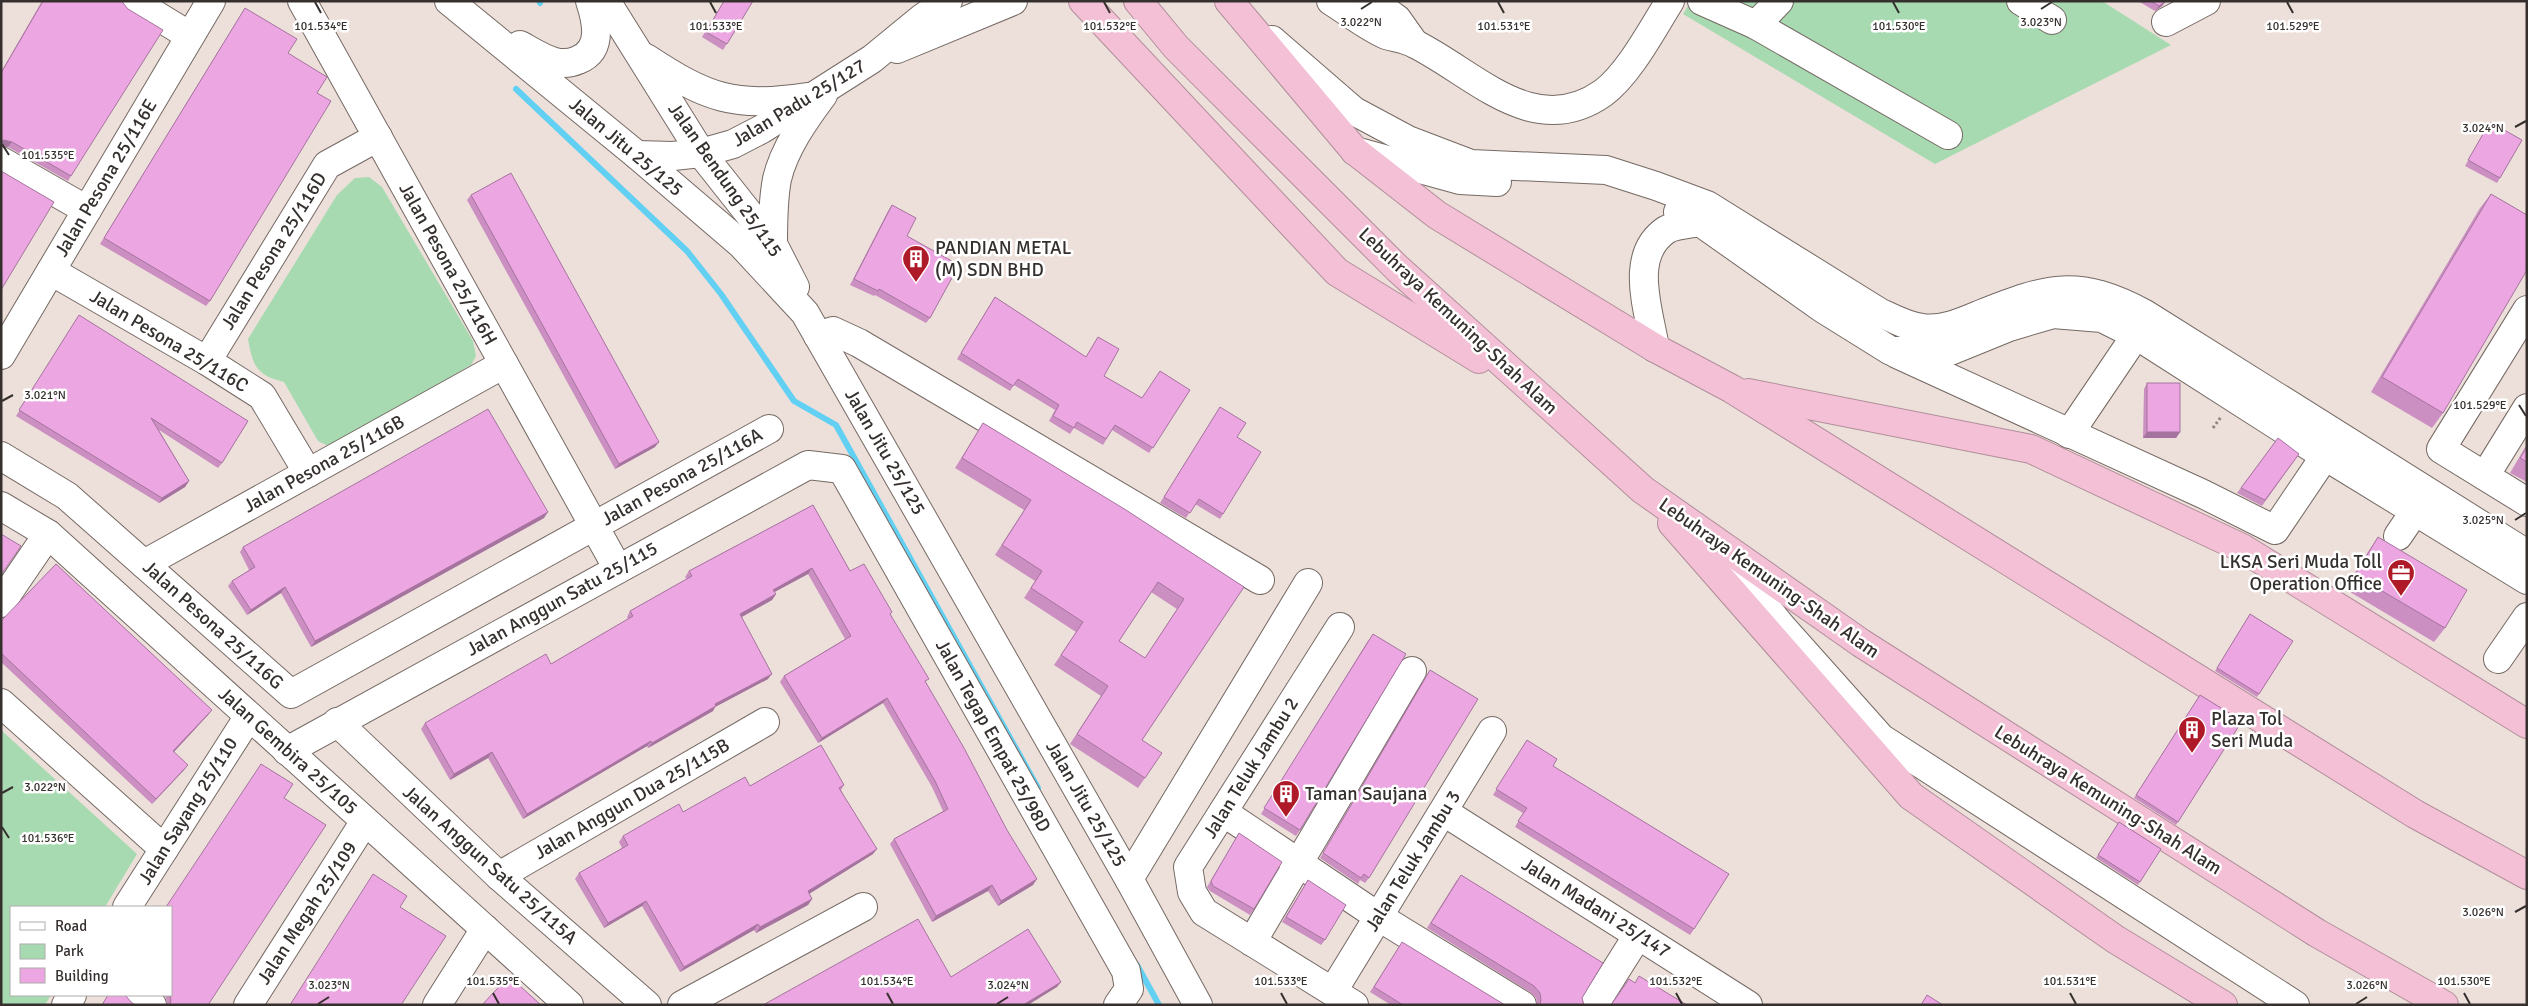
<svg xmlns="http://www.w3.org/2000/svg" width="2528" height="1006" font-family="Signika,sans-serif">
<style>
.green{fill:#a7dab0}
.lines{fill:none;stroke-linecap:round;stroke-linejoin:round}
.stream{stroke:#61d0f3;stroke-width:6}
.minor-casing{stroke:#756964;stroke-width:30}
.highway-casing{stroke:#b18e9b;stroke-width:30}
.path{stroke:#8f8682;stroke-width:3;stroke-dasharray:2.5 2.5;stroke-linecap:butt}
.minor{stroke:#fff;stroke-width:28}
.highway{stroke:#f4c0d5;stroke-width:28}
.wall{fill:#cb8fc2;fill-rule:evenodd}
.shaded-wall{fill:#a5749e}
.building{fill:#eca6e1;stroke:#a5749e;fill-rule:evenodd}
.ticks{fill:none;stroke:#35302e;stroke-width:2}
.labels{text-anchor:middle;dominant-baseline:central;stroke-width:5;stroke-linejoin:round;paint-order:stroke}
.street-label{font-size:19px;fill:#35302e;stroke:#fff}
.poi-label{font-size:19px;fill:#35302e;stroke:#fff;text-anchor:start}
.ticks-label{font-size:12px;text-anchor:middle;fill:#35302e;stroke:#fff;stroke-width:5;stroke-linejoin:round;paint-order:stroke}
</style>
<rect width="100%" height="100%" fill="#ede0da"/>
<!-- green -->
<g class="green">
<polygon points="1691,1 2102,1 2171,45 1935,164 1683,14"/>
<path d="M 369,177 L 382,187 L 473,341 L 476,356 L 471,365 L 334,444 L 326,445 L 318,441 L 284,382 C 256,375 253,366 248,339 L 337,195 L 355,178 Z"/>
<polygon points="1,730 137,854 105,907 11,907 11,995 51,995 45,1005 1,1005"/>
</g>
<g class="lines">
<!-- stream -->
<g class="stream">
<polyline points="539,1 540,3"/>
<polyline points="516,89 687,251 721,294 794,401 836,425 1038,788"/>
<polyline points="1137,965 1159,1005"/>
</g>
<defs>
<g id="minor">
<polyline points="133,1 190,36"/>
<polyline points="302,1 618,569"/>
<polyline points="449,1 637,155 741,244 805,313 1129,879 1198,1005"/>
<polyline points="606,1 701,153 773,244 795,287"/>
<path d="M 1331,1 C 1349,12 1367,27 1386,35 C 1396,38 1406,39 1415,44 C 1474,73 1534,142 1603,93 C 1629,74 1653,28 1670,1"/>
<polyline points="1372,1 1397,19 1414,43"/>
<polyline points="1702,1 1756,25 1948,135"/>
<polyline points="2021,1 2052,20"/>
<polyline points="2166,22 2206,1"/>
<polyline points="1756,25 1779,1"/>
<path d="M 1272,40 L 1354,111 L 1408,140 L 1471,164 L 1606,170 L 1656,186 L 1707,205 L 1879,312 C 1892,318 1906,326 1922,328 C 1942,331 1962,322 1981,314 C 2048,287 2078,278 2145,314 L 2527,554"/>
<path d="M 520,45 C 531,51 543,59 555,62 C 563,64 571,63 578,60 C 603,50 597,22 590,1"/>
<polyline points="897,49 1013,1"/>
<path d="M 646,58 C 707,98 733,108 807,97"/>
<polyline points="1355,151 1460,180 1497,182"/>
<polyline points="637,155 673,156 701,153 733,144 762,129 872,59 922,18 948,1"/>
<polyline points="1,161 87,210"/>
<polyline points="1678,212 1700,222 1822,308 1891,351 1950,351 2009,327 2053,314 2102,318 2136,335 2325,456 2527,580"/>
<path d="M 773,244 C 773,222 773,200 777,179 C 784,149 805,119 823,95"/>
<polyline points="51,271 207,361 262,396 308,473"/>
<polyline points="2527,310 2441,449 2527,502"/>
<polyline points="818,336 833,331 859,343 1260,580"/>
<path d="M 1655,348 C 1649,310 1628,256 1666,230 C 1674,225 1690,224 1700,222"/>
<polyline points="1897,354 2203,494 2275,530 2325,456"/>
<polyline points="1,355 211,1"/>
<polyline points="207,361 327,165 378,137"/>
<polyline points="2069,434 2136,335"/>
<polyline points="1,456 67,496 291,694 769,429"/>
<polyline points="2485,476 2527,408"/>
<polyline points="1,506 48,534 569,1005"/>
<polyline points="2398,536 2415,511"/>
<polyline points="1714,544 1782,627 1881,738 2295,1005"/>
<polyline points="144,564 504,364"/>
<polyline points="1,603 48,534"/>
<polyline points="1340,627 1188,867 1192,892 1204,912 1354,1005"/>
<polyline points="2498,659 2527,617"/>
<polyline points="1,703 164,849"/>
<polyline points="337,722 499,876 647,1005"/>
<polyline points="287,751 808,465 842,469 1126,971 1129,989 1118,1005"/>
<polyline points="1223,812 1379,917 1522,1005"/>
<polyline points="1444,812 1748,1005"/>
<polyline points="499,876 765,722"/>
<polyline points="1129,879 1308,583"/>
<polyline points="127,907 249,716"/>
<polyline points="1252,942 1412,671"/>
<polyline points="1333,991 1492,731"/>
<polyline points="136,995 152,1005"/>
<polyline points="66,1005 72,995"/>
<polyline points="248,1005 365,821"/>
<polyline points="437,1005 485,929"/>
<polyline points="682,1005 863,907"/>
<polyline points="1594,1005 1638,935"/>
</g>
<g id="highway">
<polyline points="1083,1 1337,272 1479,359"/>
<polyline points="1138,1 1176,47 1397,268 1643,490 1861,643 2317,933 2444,1005"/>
<polyline points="1229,1 1355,151 1437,215 1655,348 1732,389 2415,814 2527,875"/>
<polyline points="1748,393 2031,449 2242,548 2527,724"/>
<polyline points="1672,523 1911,796 2115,939 2223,1005"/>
</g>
</defs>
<!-- minor casing -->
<use href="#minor" class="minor-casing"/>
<!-- highway casing -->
<use href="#highway" class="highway-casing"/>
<!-- path -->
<polyline class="path" points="2213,428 2221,417"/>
<!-- minor -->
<use href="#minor" class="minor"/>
<!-- highway -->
<use href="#highway" class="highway"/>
</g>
<!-- wall -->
<g class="wall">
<polygon points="42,1 123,1 71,176 68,181 8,147 1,146 1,72"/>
<polygon points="724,1 753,1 723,50 702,37"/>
<polygon points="2138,1 2166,1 2162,6 2155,11"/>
<polygon points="245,8 288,53 210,301 206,306 100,244"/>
<polygon points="2490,122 2500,178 2497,183 2465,166"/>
<polygon points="2491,194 2443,413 2432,428 2371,392 2480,208"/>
<polygon points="471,195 655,447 615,469 467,200"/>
<polygon points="892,205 907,236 930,318 926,323 875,295 874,296 850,285 888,211"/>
<polygon points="995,297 1086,357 1098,337 1104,376 1142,398 1190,390 1149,453 1112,430 1103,445 1074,428 1070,434 1049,421 1055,410 1014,385 1010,391 957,359"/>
<polygon points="76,320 222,463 218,468 159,430 189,481 185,487 159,503 16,416"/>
<polygon points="2147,383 2180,432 2176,438 2143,438 2144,389"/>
<polygon points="1220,407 1237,437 1223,514 1220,519 1195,504 1186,518 1160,503"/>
<path d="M 983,423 L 1244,587 L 1142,740 L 1145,778 L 1138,788 L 1070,744 L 1101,696 L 1054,665 L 1076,632 L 1024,598 L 1035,581 L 995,555 L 1024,510 L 955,468 ZM 1151,592 L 1177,609 L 1145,658 L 1119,641 Z"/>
<polygon points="2278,438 2299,454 2262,506 2237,493"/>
<polygon points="2527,444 2527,482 2510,473"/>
<polygon points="813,505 850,571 892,612 890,615 1033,885 998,906 988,891 932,922 890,844 894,839 943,811 932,787 883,703 818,743 780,682 784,676 845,639 808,574 774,592 776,594 772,600 742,617 768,679 715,707 713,711 648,748 647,746 523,819 488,758 450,780 421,729 425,723 551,664 628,619 627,617 630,611 687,579 685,577 689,571"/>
<polygon points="544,518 311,647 281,593 247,615 228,586 232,581 249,570 240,552 243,547"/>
<polygon points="2378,537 2445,628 2434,642 2345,589 2368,552"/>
<polygon points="2250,614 2293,641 2257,697 2215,671"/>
<polygon points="1,621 208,715 174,752 184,770 152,804 1,662"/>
<polygon points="1369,639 1300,830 1296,836 1261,814"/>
<polygon points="1430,670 1369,878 1365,883 1360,880 1358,884 1320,858"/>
<polygon points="2200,695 2242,721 2176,825 2134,798"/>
<polygon points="1527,740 1553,766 1694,929 1690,935 1515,827 1523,813 1493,795"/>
<polygon points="844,785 841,790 873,854 809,894 812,899 808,905 756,933 754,930 680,972 642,906 604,928 575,879 579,873 622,848 619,842 623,836 750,786"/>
<polygon points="284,798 208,1005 167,1005 166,997 163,995 171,995"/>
<polygon points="2119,822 2161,849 2138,885 2096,858"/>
<polygon points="1239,833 1254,909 1250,915 1210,891 1207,887"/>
<polygon points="1308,880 1325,940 1321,945 1282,922"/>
<polygon points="1457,880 1582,998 1584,1005 1537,1005 1536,998 1530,992 1427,928"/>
<polygon points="1399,947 1505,1005 1391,1005 1370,992"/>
</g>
<!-- shaded-wall -->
<g class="shaded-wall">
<polygon points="2166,1 2162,6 2155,11 2159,6"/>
<polygon points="4,140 12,142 8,147 1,146 1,141"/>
<polygon points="2147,432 2180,432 2176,438 2143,438"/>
<polygon points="659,442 655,447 615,469 619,464"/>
<polygon points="189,481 185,487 159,503 162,498"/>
<polygon points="548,512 544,518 311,647 315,641"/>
<polygon points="812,568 808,574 769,595 773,590"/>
<polygon points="285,587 281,593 247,615 251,610"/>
<polygon points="776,594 772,600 736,620 740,614"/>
<polygon points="772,674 768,679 715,707 713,711 648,748 652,743 715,704"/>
<polygon points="887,698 883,703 818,743 822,738"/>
<polygon points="212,710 208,715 169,757 173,751"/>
<polygon points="651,741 647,746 523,819 527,814"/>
<polygon points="492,752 488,758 450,780 454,774"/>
<polygon points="188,765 184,770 152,804 156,799"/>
<polygon points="877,849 873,854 804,897 808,891"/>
<polygon points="1037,879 1033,885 998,906 1001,901"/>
<polygon points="992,885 988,891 932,922 936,916"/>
<polygon points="812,899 808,905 756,933 760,927"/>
<polygon points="646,901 642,906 604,928 608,923"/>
<polygon points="758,924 754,930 680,972 684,967"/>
<polygon points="1061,982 1057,987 1028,1005 1023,1005"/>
</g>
<!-- building -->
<g class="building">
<polygon points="43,1 123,1 123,3 128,9 163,30 71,176 12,142 4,140 1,141 1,73"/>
<polygon points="724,1 753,1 727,44 706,32"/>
<polygon points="2151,1 2166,1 2159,6"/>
<polygon points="245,8 297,39 288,53 327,77 317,93 331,101 210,301 104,238"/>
<polygon points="2490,122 2522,140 2500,178 2468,160"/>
<polygon points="1,171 54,202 1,290"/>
<polygon points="511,173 659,442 619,464 471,195"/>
<polygon points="2491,194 2527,215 2527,270 2443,413 2382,377"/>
<polygon points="892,205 916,218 907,236 959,265 930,318 879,289 878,291 854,279"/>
<polygon points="995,297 1086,357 1098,337 1119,349 1104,376 1142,398 1160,371 1190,390 1153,448 1115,425 1106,439 1077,422 1074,428 1053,416 1059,405 1018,379 1013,386 961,353"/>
<polygon points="79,315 248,421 222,463 151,418 189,481 162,498 19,410"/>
<rect x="2147" y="383" width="33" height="49"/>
<polygon points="1220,407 1246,423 1237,437 1261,452 1223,514 1199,499 1190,513 1164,497"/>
<polygon points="488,409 548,512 315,641 285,587 251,610 232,581 255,567 243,547"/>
<path d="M 983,423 L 1126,510 L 1244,587 L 1142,740 L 1162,753 L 1145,778 L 1077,734 L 1108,686 L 1061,655 L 1083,622 L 1031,588 L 1042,571 L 1002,545 L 1031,500 L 962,458 ZM 1158,582 L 1184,599 L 1145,658 L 1119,641 Z"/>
<polygon points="2278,438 2299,454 2265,500 2241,488"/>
<polygon points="2527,447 2527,462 2520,458"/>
<polygon points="813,505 850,571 864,564 892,612 890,614 929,679 925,681 964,748 1007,830 1037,879 1001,901 992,885 936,916 894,839 948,809 935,781 887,698 822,738 784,676 851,636 812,568 773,590 776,594 740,614 772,674 715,704 716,706 652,743 651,741 527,814 492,752 454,774 425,723 546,654 551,664 633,616 630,611 692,576 689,571"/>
<polygon points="1,534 21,546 1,575"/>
<polygon points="2378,537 2467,590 2445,628 2355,575"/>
<polygon points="56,564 212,710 173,751 188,765 156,799 1,653 1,621"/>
<polygon points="2250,614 2293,641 2259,694 2217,668"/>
<polygon points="1373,634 1406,654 1300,830 1264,808"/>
<polygon points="1430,670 1478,699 1369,878 1364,874 1361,878 1323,853"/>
<polygon points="2200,695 2242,721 2178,822 2136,795"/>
<polygon points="1527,740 1557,759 1553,766 1729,874 1694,929 1518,821 1527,808 1496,789"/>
<polygon points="821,745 844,785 839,788 877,849 808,891 812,899 760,927 758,924 684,967 646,901 608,923 579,873 628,845 623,836 679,804 683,812 745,777 750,786"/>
<polygon points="261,764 293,784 284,798 326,825 208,1005 170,1005 171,1000 170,995 171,995 171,907 166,907"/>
<polygon points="2119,822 2161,849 2140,882 2098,855"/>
<polygon points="1239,833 1282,862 1254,909 1213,886 1211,881"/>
<polygon points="373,874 407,896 400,907 446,936 401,1005 290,1005"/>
<polygon points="1461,875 1603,963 1582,998 1584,1005 1540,1005 1541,1000 1540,993 1534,986 1431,923"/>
<polygon points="1308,880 1346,905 1325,940 1286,917"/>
<polygon points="918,919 951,977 1028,929 1061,982 1023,1005 763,1005"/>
<polygon points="1402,942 1505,1005 1403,1005 1374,987"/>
<polygon points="509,976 541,1005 482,1005"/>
<polygon points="1639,976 1687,1005 1611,1005 1629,979 1635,983"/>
<polygon points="108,995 126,995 126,996 131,1002 135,1005 102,1005"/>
<polygon points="1927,995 1943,1005 1921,1005"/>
</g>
<!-- ticks -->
<path class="ticks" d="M 315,2 L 321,13M 710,2 L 716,13M 1104,2 L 1110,13M 1498,2 L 1504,13M 1893,2 L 1899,13M 2287,2 L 2293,13M 1361,9 L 1372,2M 2041,9 L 2052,2M 2515,127 L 2526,121M 2,144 L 9,155M 2,401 L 13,395M 2519,405 L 2526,416M 2515,520 L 2526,513M 2,793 L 13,787M 2,827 L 9,838M 2515,912 L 2526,906M 493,993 L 499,1004M 887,993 L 893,1004M 1281,993 L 1287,1004M 1676,993 L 1682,1004M 2070,993 L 2076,1004M 2464,993 L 2470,1004M 318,1004 L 329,997M 997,1004 L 1008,997M 2356,1004 L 2367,997"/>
<!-- icons -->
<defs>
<symbol id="building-pin" viewBox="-11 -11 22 30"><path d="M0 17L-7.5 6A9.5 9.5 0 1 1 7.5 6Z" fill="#ae1a27" stroke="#fff"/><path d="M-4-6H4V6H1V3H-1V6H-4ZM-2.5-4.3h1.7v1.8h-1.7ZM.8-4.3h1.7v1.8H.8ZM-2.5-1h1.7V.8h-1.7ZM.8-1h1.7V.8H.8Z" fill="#fff"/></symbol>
<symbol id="office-pin" viewBox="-11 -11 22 30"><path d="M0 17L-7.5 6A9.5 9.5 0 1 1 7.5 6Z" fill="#ae1a27" stroke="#fff"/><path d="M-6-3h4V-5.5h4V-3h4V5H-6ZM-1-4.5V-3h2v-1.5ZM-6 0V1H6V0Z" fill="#fff"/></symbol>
</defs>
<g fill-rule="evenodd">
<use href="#building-pin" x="900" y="243" width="32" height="43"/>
<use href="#office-pin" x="2385" y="557" width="32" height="43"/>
<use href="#building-pin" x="2176" y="714" width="32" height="43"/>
<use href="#building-pin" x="1270" y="778" width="32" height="43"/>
</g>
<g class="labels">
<!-- street labels -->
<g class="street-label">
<text transform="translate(799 103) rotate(-31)">Jalan Padu 25/127</text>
<text transform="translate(626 147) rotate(40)">Jalan Jitu 25/125</text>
<text transform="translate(106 178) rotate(-59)">Jalan Pesona 25/116E</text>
<text transform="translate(725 180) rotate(55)">Jalan Bendung 25/115</text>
<text transform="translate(274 251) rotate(-58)">Jalan Pesona 25/116D</text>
<text transform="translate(448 264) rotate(61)">Jalan Pesona 25/116H</text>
<text transform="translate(1458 321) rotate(43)">Lebuhraya Kemuning-Shah Alam</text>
<text transform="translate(169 341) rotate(31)">Jalan Pesona 25/116C</text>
<text transform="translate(885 452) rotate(60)">Jalan Jitu 25/125</text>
<text transform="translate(324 464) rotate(-29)">Jalan Pesona 25/116B</text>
<text transform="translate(682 477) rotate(-29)">Jalan Pesona 25/116A</text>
<text transform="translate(1769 578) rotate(35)">Lebuhraya Kemuning-Shah Alam</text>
<text transform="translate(562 599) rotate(-29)">Jalan Anggun Satu 25/115</text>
<text transform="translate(213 625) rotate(42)">Jalan Pesona 25/116G</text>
<text transform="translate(993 736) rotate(61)">Jalan Tegap Empat 25/98D</text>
<text transform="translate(288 751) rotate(42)">Jalan Gembira 25/105</text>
<text transform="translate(1251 768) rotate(-58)">Jalan Teluk Jambu 2</text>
<text transform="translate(632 799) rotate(-30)">Jalan Anggun Dua 25/115B</text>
<text transform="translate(2108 800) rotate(32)">Lebuhraya Kemuning-Shah Alam</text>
<text transform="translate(1086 804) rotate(60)">Jalan Jitu 25/125</text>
<text transform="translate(188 811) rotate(-58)">Jalan Sayang 25/110</text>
<text transform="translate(1413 861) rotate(-58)">Jalan Teluk Jambu 3</text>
<text transform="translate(490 865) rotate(42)">Jalan Anggun Satu 25/115A</text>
<text transform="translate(1596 908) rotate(32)">Jalan Madani 25/147</text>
<text transform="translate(307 913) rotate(-57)">Jalan Megah 25/109</text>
</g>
<!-- poi labels -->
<g class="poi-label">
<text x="935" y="248">PANDIAN METAL<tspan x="935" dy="22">(M) SDN BHD</tspan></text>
<text x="2382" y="562" text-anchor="end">LKSA Seri Muda Toll<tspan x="2382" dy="22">Operation Office</tspan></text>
<text x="2211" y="719">Plaza Tol<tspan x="2211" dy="22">Seri Muda</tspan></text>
<text x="1305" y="794">Taman Saujana</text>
</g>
</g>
<g class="ticks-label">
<text x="1361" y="26">3.022°N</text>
<text x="2041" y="26">3.023°N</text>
<text x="321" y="30">101.534°E</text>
<text x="716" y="30">101.533°E</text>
<text x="1110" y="30">101.532°E</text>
<text x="1504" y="30">101.531°E</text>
<text x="1899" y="30">101.530°E</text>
<text x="2293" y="30">101.529°E</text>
<text x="2483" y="132">3.024°N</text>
<text x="48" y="159">101.535°E</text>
<text x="45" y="399">3.021°N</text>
<text x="2480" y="409">101.529°E</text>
<text x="2483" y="524">3.025°N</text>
<text x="45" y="791">3.022°N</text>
<text x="48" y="842">101.536°E</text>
<text x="2483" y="916">3.026°N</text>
<text x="493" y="985">101.535°E</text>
<text x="887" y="985">101.534°E</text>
<text x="1281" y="985">101.533°E</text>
<text x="1676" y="985">101.532°E</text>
<text x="2070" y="985">101.531°E</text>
<text x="2464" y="985">101.530°E</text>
<text x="329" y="989">3.023°N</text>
<text x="1008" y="989">3.024°N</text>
<text x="2367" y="989">3.026°N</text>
</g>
<!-- border -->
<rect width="2528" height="1006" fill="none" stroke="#35302e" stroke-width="5"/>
<!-- legend -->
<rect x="10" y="906" width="162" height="90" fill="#ffffff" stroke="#aeacab"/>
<rect x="20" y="922" width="25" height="8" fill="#ffffff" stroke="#aeacab"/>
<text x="55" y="931" font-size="15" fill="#35302e">Road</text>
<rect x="20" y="944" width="25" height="15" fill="#a7dab0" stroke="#aeacab"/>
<text x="55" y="956" font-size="15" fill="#35302e">Park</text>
<rect x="20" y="968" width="25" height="15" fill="#eca6e1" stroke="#aeacab"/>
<text x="55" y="981" font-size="15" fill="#35302e">Building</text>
</svg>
